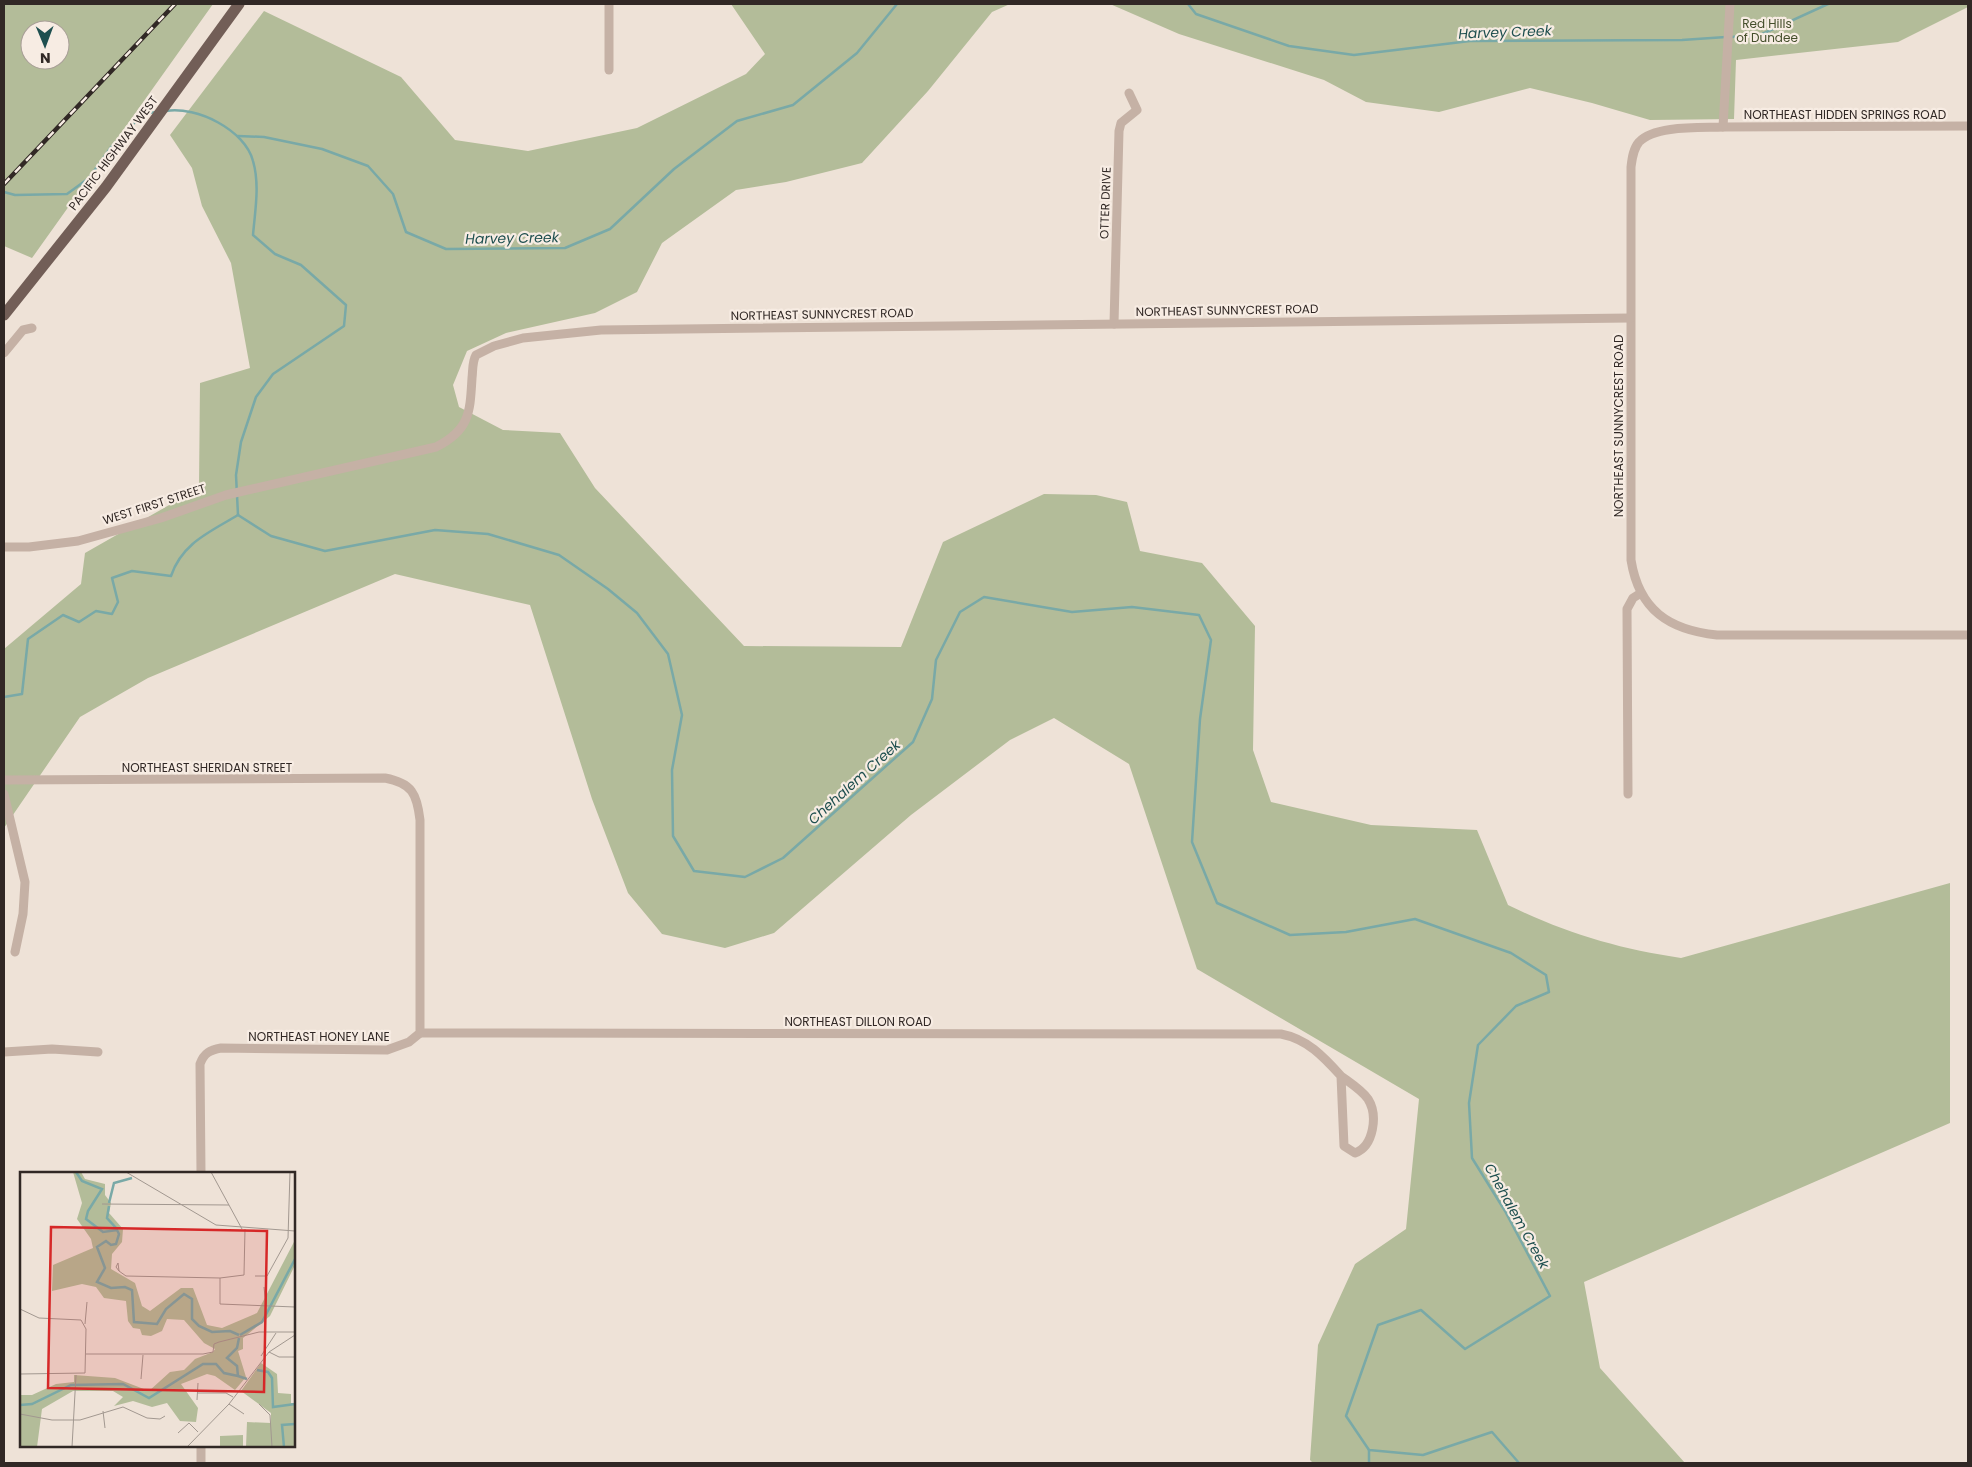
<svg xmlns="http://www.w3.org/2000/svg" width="1972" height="1467" font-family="Poppins,sans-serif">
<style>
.green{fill:#b3bc99;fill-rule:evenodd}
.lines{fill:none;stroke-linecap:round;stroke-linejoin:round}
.stream{stroke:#79a9a7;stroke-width:2.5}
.minor{stroke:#c5b1a5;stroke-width:9}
.major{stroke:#725e57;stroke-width:11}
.rail-casing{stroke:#312825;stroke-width:4.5}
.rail{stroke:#f7ece3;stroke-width:2.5;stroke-dasharray:8;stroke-linecap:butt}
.labels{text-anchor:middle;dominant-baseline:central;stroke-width:4.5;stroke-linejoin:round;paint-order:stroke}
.park-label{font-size:12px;fill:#444e2b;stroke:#f7ece3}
.street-label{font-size:12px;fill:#312825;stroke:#f7ece3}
.water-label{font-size:14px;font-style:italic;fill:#1e4f4f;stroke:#f7ece3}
.inset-river{fill:none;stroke:#79a9a7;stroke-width:2.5}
.inset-road{fill:none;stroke:#a29890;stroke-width:1}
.view{fill:#d62828;fill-opacity:0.15;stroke:#d62828;stroke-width:2.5}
.inset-edge{fill:none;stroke:#312825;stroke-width:2.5}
</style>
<rect width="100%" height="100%" fill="#eee2d7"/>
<!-- green -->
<g class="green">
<path d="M 4,4 L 213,4 L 32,258 L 4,246 ZM 30,30 L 60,30 L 60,60 L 30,60 Z"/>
<path d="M 731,4 L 1010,4 L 992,12 L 928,91 L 862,163 L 786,182 L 736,190 L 662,243 L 637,292 L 595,313 L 506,333 L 467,351 L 453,385 L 459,407 L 503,430 L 560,433 L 595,488 L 744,646 L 901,647 L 943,542 L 1044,494 L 1096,495 L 1127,502 L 1140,551 L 1202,563 L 1255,626 L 1253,750 L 1271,802 L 1371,825 L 1477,830 L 1508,905 C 1565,933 1619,949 1681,958 L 1950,883 L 1950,1123 L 1584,1282 L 1600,1368 L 1685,1463 L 1313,1463 L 1310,1460 L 1318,1345 L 1355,1264 L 1406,1229 L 1419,1099 L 1197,969 L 1129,764 L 1054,718 L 1010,740 L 911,815 L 774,933 L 725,948 L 662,934 L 628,893 L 592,799 L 530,605 L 395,574 L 148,678 L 80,717 L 4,828 L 4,649 L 81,584 L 85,553 L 199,488 L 200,383 L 250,368 L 231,263 L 202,206 L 192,168 L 170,135 L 264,11 L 401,77 L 455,140 L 528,151 L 637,128 L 746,74 L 765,54 Z"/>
<polygon points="1110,4 1968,4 1968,7 1898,42 1736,60 1734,119 1650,120 1592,103 1530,88 1439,112 1366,102 1324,80 1179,34"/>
</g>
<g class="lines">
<!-- stream -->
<g class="stream">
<polyline points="1188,4 1196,14 1289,46 1354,55 1470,41 1682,40 1726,37"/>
<polyline points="1731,37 1760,35 1828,4"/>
<path d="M 166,111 C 197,106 245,130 253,161 C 260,185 255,211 253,235 L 275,254 L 301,265 L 346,305 L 344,326 L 273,374 L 256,397 L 241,442 L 236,475 L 238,515"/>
<polyline points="238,136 264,137 322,149 368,166 393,194 406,232 446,249 565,248 610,229 674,169 737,121 793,105 857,53 897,4"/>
<polyline points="4,192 15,195 67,194 89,178 111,147 143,114 156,112"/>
<polyline points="238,515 271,536 325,551 435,530 488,534 559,555 608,589 637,613 668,654 682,715 672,770 673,836 694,871 745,877 783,858 913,742 932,699 936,660 960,612 984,597 1072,612 1132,607 1199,615 1211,640 1200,719 1192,842 1217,903 1290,935 1346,932 1415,919 1511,953 1546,975 1549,992 1516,1006 1478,1045 1469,1103 1472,1158 1505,1211 1550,1296 1465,1349 1421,1310 1378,1325 1346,1416 1369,1450 1423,1455 1492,1432 1519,1463"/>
<path d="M 4,697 L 22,694 L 28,639 L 63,615 L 79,622 L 96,611 L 112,614 L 118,602 L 112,578 L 132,571 L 171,576 C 182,543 210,532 238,515"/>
<polyline points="1369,1450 1369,1463"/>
</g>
<!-- minor -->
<g class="minor">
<polyline points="609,4 609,70"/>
<path d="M 1968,126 L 1723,127 C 1701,128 1655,125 1639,142 C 1633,149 1632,159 1631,167 L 1631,560 C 1639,610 1669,630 1717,635 L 1968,635"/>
<polyline points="1723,127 1730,4"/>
<polyline points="1114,324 1119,131 1121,123 1137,110 1129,93"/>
<polyline points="4,353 23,330 32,328"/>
<path d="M 4,547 L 29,547 L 78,541 L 161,518 L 226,495 L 436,447 C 470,430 470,412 472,378 C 473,370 472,362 476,355 L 494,346 L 523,338 L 601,330 L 1630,318"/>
<path d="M 4,780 L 385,778 C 412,783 417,794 420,820 L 420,1033 L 409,1042 L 387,1050 L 221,1048 C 210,1050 204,1053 200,1064 L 201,1173"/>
<polyline points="4,794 25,882 23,914 15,952"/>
<polyline points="1628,794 1627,609 1633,598 1641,593"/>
<path d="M 420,1033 L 1281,1034 C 1307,1039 1323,1056 1341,1076 L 1344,1146 L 1355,1153 C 1374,1146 1378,1115 1368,1099 C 1362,1090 1349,1082 1341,1076"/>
<polyline points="4,1052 52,1049 98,1052"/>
<polyline points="201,1463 201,1446"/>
</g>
<!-- major -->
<polyline class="major" points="4,315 106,187 239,4"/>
<defs>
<polyline id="rail" points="4,184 175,4"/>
</defs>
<!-- rail casing -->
<use href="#rail" class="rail-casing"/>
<!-- rail -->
<use href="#rail" class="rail"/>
</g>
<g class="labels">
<!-- park labels -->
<g class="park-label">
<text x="1767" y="23">Red Hills<tspan x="1767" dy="14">of Dundee</tspan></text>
</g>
<!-- street labels -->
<g class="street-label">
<text x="1845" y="114">NORTHEAST HIDDEN SPRINGS ROAD</text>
<text transform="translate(113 153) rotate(-53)">PACIFIC HIGHWAY WEST</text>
<text transform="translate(1105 203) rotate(-88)">OTTER DRIVE</text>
<text transform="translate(1227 310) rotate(-1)">NORTHEAST SUNNYCREST ROAD</text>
<text transform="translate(822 314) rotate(-1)">NORTHEAST SUNNYCREST ROAD</text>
<text transform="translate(1618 426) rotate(-90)">NORTHEAST SUNNYCREST ROAD</text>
<text transform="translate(154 504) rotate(-18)">WEST FIRST STREET</text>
<text x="207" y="767">NORTHEAST SHERIDAN STREET</text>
<text x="858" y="1021">NORTHEAST DILLON ROAD</text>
<text x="319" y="1036">NORTHEAST HONEY LANE</text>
</g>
<!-- water labels -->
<g class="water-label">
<text transform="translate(1505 32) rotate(-2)">Harvey Creek</text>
<text transform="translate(512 238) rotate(-1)">Harvey Creek</text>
<text transform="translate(854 782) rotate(-42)">Chehalem Creek</text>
<text transform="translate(1517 1216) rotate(61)">Chehalem Creek</text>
</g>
</g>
<!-- overview -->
<g transform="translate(20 1172)">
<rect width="275" height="275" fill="#eee2d7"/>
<path d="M 53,0 L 61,0 L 65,7 L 85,12 L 85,23 L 91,31 L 89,41 L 103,57 L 102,70 L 92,82 L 91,97 L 115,111 L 122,134 L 130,139 L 161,116 L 173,116 L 187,153 L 202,156 L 237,141 L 275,68 L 275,93 L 250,144 L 223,166 L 223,177 L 218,179 L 226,205 L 215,218 L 195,204 L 187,202 L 161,212 L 178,236 L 176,250 L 160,249 L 147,231 L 132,235 L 113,229 L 94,234 L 103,225 L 93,219 L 53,219 L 22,237 L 17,275 L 0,275 L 0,223 L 12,223 L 36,212 L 54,210 L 54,203 L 95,206 L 129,219 L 150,200 L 164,198 L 175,187 L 193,180 L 195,177 L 184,171 L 164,148 L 147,147 L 142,159 L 131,164 L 122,163 L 120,157 L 113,156 L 108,149 L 106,129 L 84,126 L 76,115 L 62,112 L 32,119 L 33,93 L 73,76 L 71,67 L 57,47 L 62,31 ZM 241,191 L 257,202 L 258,221 L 271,222 L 271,231 L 275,231 L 275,275 L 226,275 L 227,250 L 251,251 L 251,241 L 221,219 ZM 223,263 L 223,275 L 200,275 L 200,264 Z" fill="#b3bc99"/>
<path class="inset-river" d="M 56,0 L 62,9 L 82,17 L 68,39 L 66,47 L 83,60 L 97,58 L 99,62 L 96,72 L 91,73 L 86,69 L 77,75 L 85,96 L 77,110 L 91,116 L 105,115 L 112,118 L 114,150 L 137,152 L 146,137 L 164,122 L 172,127 L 172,147 L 179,154 L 192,160 L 210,159 L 219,163M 89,31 L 94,11 L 112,6M 89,34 L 87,46 L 97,57M 220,163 L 242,150 L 275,87M 219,166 L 217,176 L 207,186 L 217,194 L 218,204 L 227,207M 237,198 L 248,200 L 252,206 L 253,235 L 275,232M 0,233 L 12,232 L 51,213 L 103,212 L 129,226 L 183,192 L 196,192 L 204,201 L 218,204M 264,275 L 262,253 L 275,252"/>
<path class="inset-road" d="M 106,0 L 196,53 L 275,59M 191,0 L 222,57M 82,32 L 209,33M 225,57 L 224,103 L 200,106 L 200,132 L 275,135M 99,99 L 96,95 L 98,91 L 99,99 L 106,104 L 200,106M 235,104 L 247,104 L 268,66 L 270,0M 244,115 L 246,134M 0,137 L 19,146 L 61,148 L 66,157 L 65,201 L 0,202M 65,152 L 67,130M 249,180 L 259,185 L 275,185M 66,182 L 183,182 L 193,180 L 194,172 L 199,170 L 239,160 L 275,160M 241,184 L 256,161M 121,207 L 123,183M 177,221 L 206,221 L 213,225M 177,228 L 178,211M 209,232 L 224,242M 239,232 L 250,243 L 252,275M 83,239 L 85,256M 0,242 L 32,248 L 60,248 L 103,235 L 127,246 L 140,247 L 145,244M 158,261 L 169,251 L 178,260M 52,275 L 56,203M 167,275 L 209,232 L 249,180 L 275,163"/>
<path class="view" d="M 31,55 L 247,59 L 244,220 L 28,216 Z"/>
<rect width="275" height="275" class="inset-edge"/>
</g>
<!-- border -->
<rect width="1972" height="1467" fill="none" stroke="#312825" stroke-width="10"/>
<!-- north arrow -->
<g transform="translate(45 45) rotate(179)"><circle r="24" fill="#f7ece3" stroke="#a89e97"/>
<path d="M0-4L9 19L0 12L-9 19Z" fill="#1e4f4f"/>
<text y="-8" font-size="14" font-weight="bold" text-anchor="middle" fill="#312825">N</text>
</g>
</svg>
